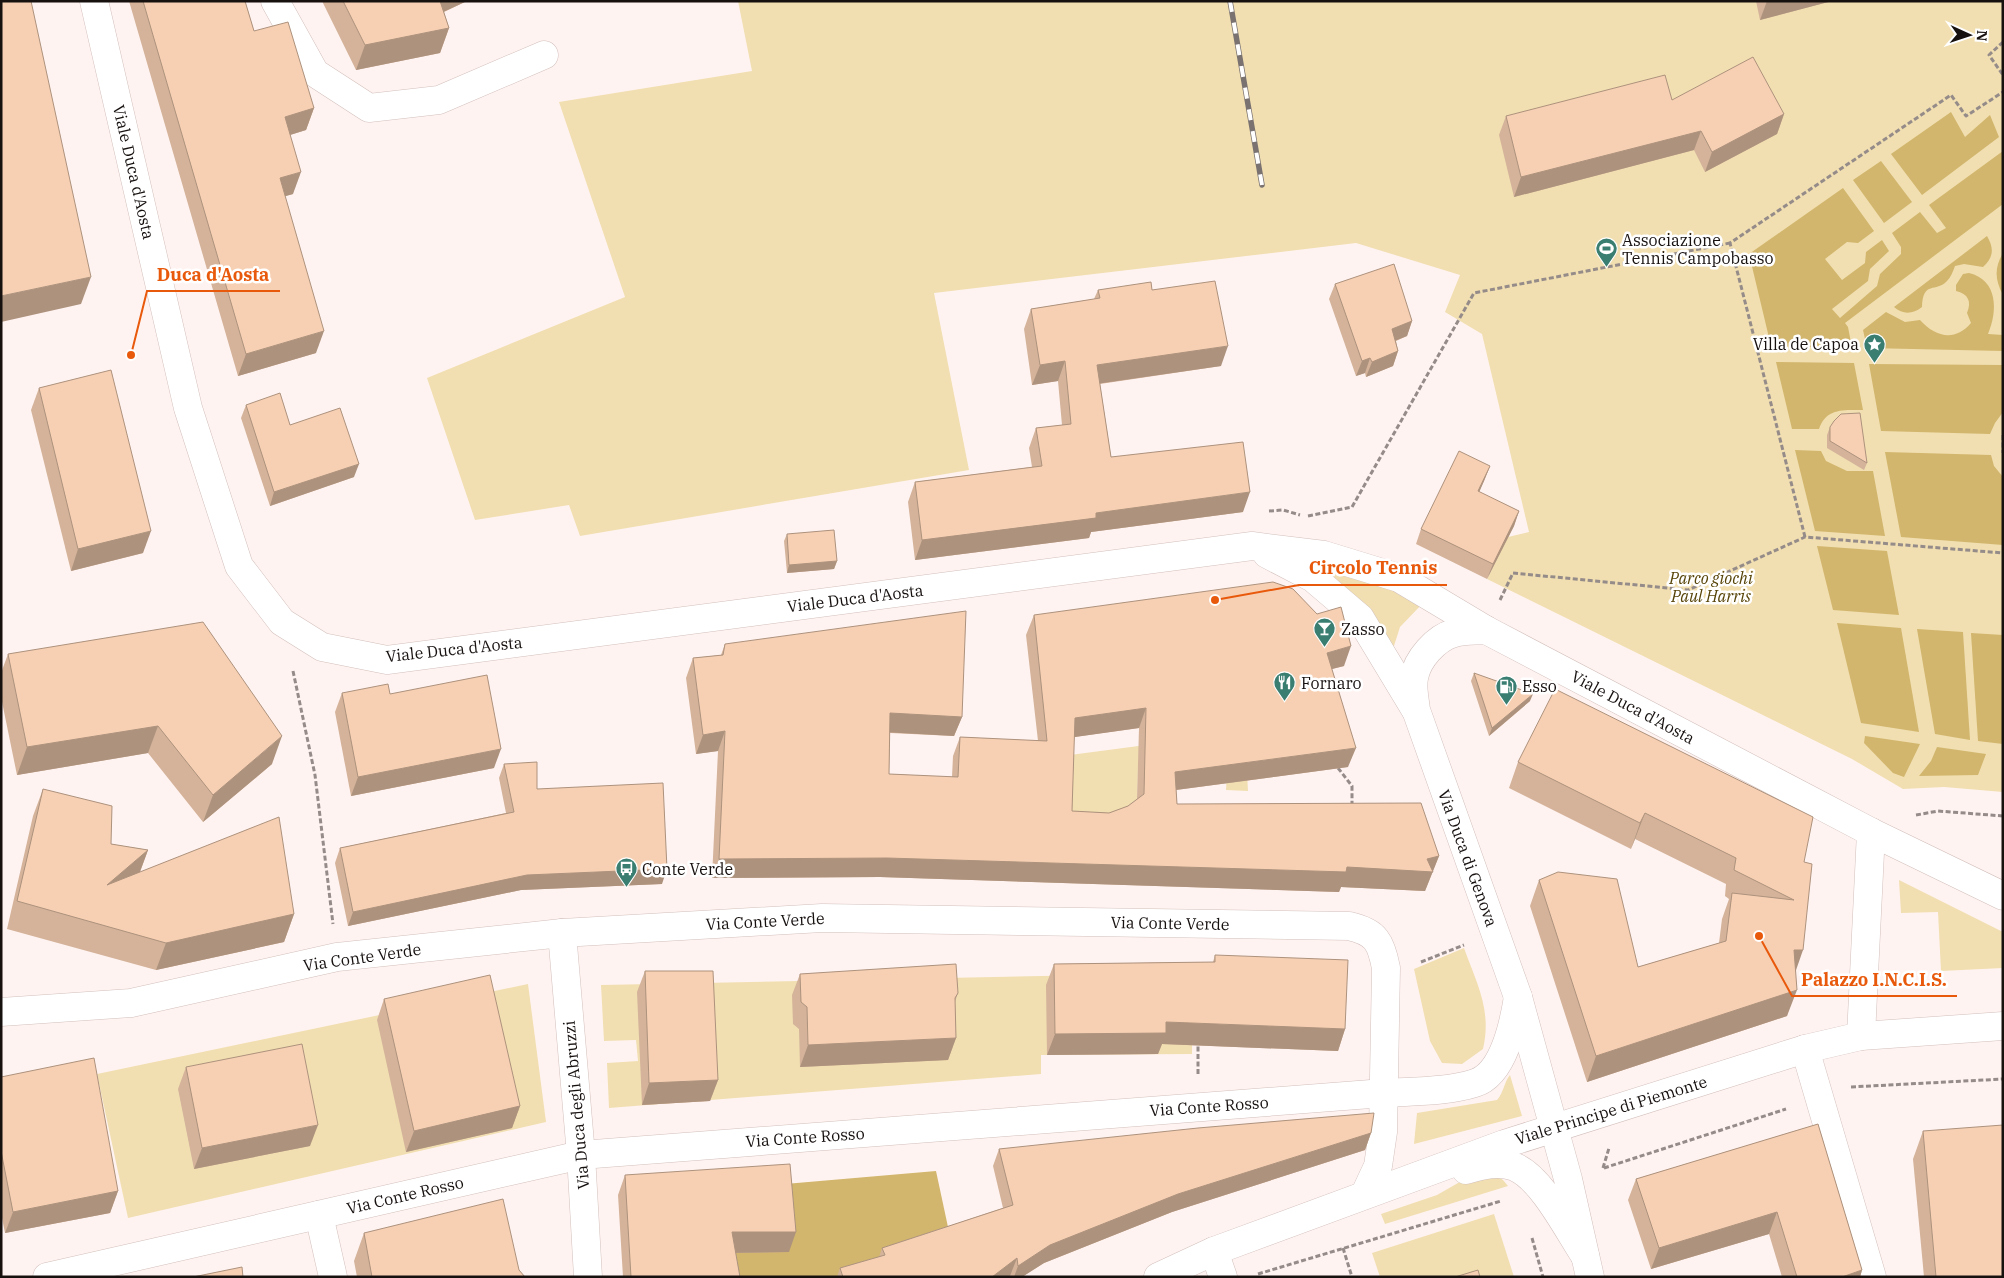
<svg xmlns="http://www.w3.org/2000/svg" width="2004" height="1278" font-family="'IBM Plex Serif',serif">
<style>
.green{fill:#f1dfb1}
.forest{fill:#d2b66d}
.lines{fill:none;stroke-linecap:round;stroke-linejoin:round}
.minor-casing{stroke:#d2c0bc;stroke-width:29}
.major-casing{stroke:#d2c0bc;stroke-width:29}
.path{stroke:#958c8a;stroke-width:3;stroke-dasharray:5 2.5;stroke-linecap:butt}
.minor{stroke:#fff;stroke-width:28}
.major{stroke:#fff;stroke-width:28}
.rail-casing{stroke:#7a7270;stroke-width:5.5}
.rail{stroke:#fff;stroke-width:4;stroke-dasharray:11;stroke-linecap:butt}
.wall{fill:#d4b39a;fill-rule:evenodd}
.shaded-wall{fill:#ad927d}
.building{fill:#f7d0b3;stroke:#ad927d;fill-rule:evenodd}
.labels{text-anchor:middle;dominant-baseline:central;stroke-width:5;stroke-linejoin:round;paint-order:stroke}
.street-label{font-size:16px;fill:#16100f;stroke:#fff}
.poi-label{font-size:16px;fill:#16100f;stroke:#fff;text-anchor:start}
.park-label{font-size:16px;font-style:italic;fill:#574408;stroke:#fff}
.leader{fill:none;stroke:#e8590c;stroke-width:2}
.callout-dot{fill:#e8590c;stroke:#fff;stroke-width:2}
.callout-label{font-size:18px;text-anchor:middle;font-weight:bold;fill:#e8590c;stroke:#fff;stroke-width:5;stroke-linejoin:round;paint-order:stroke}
</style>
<rect width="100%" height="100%" fill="#fff3f1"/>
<!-- green -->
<g class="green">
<polygon points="738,1 2003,1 2003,792 1944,787 1903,789 1852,759 1487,579 1508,537 1529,532 1482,334 1445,312 1460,275 1356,243 934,293 969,470 580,536 569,505 475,520 427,378 625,297 559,102 752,71"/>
<polygon points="1304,559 1380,583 1423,603 1400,627 1392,652"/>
<polygon points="1245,732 1248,791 1226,790 1227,773 1138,766 1137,813 1065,830 1032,760"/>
<polygon points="1899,880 2003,932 2003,968 1941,971 1938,912 1901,913"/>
<path d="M 1464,948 C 1477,984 1492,1010 1483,1049 L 1462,1064 L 1442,1063 L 1430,1041 L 1414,969 Z"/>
<polygon points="1193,973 1192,1054 1041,1055 1041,1074 609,1108 607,1063 638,1061 636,1040 604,1041 601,985"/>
<polygon points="528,984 546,1122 128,1218 97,1074"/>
<path d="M 1510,1075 L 1522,1116 L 1414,1144 L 1417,1113 L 1497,1100 C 1504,1092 1504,1082 1510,1075 Z"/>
<polygon points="1496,1175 1503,1180 1508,1186 1385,1224 1381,1214 1437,1195 1465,1179"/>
<polygon points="1494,1214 1514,1277 1380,1277 1372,1253"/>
</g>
<!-- forest -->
<g class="forest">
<polygon points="1951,112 1965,137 1990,115 1999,137 1922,195 1891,154"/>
<polygon points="2003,151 2003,204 1845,323 1848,327 1852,348 1771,346 1749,254 1843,188 1874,231 1858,243 1847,242 1825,259 1842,280 1865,263 1866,252 1882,240 1889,251 1870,269 1868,281 1832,309 1840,318 1877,286 1880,274 1901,254 1901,247 1892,233 1920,212 1937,233 1946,228 1929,205"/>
<polygon points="1881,161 1912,202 1884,223 1853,180"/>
<path d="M 1987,236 C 1994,248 1994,257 1983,267 L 1964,264 L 1955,266 C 1953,271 1951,277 1947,281 C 1936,293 1923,280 1922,307 C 1913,314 1903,315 1894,307 Z"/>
<path d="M 2003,253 L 2003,295 C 1995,280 1994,268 2003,253 Z"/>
<path d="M 1969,273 C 1998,280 1998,311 1988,334 L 2003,335 L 2003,351 L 1867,348 L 1863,330 L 1886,312 L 1905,322 L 1920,320 C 1935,337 1955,342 1971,323 L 1967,313 C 1972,301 1968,294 1956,291 L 1956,285 L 1963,274 Z"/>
<path d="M 1776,362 L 1854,363 L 1863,410 C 1843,410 1826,408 1819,429 L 1792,429 Z"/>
<polygon points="1869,364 2003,365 2003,412 1995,423 1990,434 1881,431"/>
<polygon points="1795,450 1821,451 1826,461 1847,471 1873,471 1885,536 1815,531"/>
<polygon points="1885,452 1991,455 1994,466 2003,477 2003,545 1901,537"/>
<polygon points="1817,546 1887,551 1899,615 1833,610"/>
<polygon points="1837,623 1901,628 1919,732 1861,723"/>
<polygon points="1917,629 1963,632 1970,740 1935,734"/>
<polygon points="1971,633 2003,635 2003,744 1978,741"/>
<polygon points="1865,736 1920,744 1904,777 1893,773 1864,743"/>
<polygon points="1937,747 1986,754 1978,775 1919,776 1931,761"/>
<polygon points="936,1171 951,1241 863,1277 728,1277 724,1253 785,1184"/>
</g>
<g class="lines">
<defs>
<g id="minor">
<polyline points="275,1 315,73 369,108 439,100 544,55"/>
<polyline points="562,933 581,1155 588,1277"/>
<path d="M 1,1012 L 131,1003 L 337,957 L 562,933 L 822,918 L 1349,926 C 1376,932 1381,942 1386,968 L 1383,1132 L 1378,1166 L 1365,1194"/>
<polyline points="1861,1036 1871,832"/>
<polyline points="1805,1049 1872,1277"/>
<path d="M 1466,1170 C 1482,1165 1499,1161 1515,1167 C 1542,1178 1569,1232 1585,1256"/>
<polyline points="319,1215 333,1277"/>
<polyline points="1214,1251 1223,1277"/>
<path d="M 47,1277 L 581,1155 L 1384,1093 C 1413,1091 1447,1092 1475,1083 C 1504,1074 1514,1022 1518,997"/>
<polyline points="1158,1277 1214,1251 1504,1144 1805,1049 1861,1036 2003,1026"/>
</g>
<g id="major">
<polyline points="94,1 188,408 239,566 282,622 322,647 387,660 1252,546 1324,555 1399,578 1486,630 1871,832 2003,896"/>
<polyline points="1267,554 1313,578 1360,618 1415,709"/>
<path d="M 1486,630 C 1476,631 1464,630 1454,633 C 1436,638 1417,659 1414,678 C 1412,688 1415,700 1416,710 L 1518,997 L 1568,1179 L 1590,1277"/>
</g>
</defs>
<!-- minor casing -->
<use href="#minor" class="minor-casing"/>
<!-- major casing -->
<use href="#major" class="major-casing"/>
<!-- path -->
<g class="path">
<polyline points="2003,42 1989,55 2003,75"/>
<polyline points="2003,435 2003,453"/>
<polyline points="1269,511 1283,510 1300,515"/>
<polyline points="1308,516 1352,507 1474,293 1730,243"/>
<polyline points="1805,537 1730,243 1951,95 1966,116 2003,92"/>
<polyline points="1500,600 1513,573 1688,590 1805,537 2003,553"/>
<polyline points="293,671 315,775 333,924"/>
<polyline points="1338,768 1352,786 1352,805"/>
<polyline points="1916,815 1938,811 2003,816"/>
<polyline points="1421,962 1464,945"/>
<polyline points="1198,1074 1198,1043"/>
<polyline points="1851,1087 2003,1079"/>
<polyline points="1603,1168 1609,1148"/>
<polyline points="1604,1168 1786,1109"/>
<polyline points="1532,1238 1543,1277"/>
<polyline points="1343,1248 1352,1277"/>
<polyline points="1258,1274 1501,1201"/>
</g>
<!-- minor -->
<use href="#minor" class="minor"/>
<!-- major -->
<use href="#major" class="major"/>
<defs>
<polyline id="rail" points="1230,1 1262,185"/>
</defs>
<!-- rail casing -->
<use href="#rail" class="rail-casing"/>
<!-- rail -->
<use href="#rail" class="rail"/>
</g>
<!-- wall -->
<g class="wall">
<polygon points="129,1 245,1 254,31 314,108 306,130 290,135 293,194 285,196 316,353 238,376"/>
<polygon points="322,1 467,1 444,12 449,28 440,53 356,70"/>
<polygon points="1756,1 1832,1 1760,20"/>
<polygon points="1672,100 1784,114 1777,134 1705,172 1694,150 1514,197 1499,135 1506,116"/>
<polygon points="1335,284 1412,321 1407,336 1396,341 1398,351 1393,366 1366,377 1365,373 1356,376 1329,299"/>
<polygon points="1098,290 1152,290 1221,366 1100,384 1111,457 1243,512 1091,532 1089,538 915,560 908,502 915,482 1032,467 1029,448 1036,428 1062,425 1058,381 1032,385 1024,329 1031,309 1094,299"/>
<polygon points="39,388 143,553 71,571 31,410"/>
<polygon points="246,405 290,425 354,477 270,506 241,418"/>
<polygon points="1830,427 1867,463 1864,470 1827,448 1827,435"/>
<polygon points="1490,466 1484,481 1479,492 1519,511 1514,526 1487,579 1416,544 1421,529"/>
<polygon points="787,534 837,561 834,569 787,573 784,541"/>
<path d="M 1034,615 L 1344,666 L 1332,669 L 1348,767 L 1176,790 L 1177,804 L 1439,856 L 1425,891 L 1341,887 L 1339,892 L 880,877 L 712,878 L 718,751 L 696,754 L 686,678 L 693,658 L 721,655 L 725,644 L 962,717 L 954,736 L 890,733 L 889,774 L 952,777 L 953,756 L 960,737 L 1038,741 L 1026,635 ZM 1139,728 L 1137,799 L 1128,806 L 1109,813 L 1072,811 L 1074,737 Z"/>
<polygon points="8,654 272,764 203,822 148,753 17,775 1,697 1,673"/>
<polygon points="1474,673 1530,701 1489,736 1471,681"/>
<polygon points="342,693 390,694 494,768 351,796 335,712"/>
<polygon points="1518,762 1804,862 1795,972 1787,1016 1587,1082 1530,906 1539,880 1638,967 1719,943 1722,919 1729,899 1725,896 1726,884 1635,839 1631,849 1509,788"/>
<polygon points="504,764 662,884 521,890 348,926 335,863 340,848 506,813 499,778"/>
<polygon points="43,789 111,844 148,850 140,872 294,914 284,942 156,970 7,929 33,816"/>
<polygon points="1215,955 1345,1029 1338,1051 1162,1044 1158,1054 1047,1055 1046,985 1054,964 1213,962"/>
<polygon points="645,971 718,1080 710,1101 642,1105 637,992"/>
<polygon points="800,974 958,993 955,1002 956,1038 948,1060 800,1067 799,1029 793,1024 792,995"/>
<polygon points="384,999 520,1106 512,1128 406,1152 377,1020"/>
<polygon points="186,1067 310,1146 194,1169 178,1089"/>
<polygon points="1,1077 118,1191 110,1213 5,1233 1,1213"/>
<polygon points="1818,1124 1862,1270 1860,1277 1782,1277 1769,1234 1651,1269 1628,1200 1636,1179"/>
<polygon points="1923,1131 2003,1277 1924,1277 1913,1159"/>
<polygon points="1371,1133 1365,1150 1172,1212 1044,1263 1022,1277 1010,1277 1010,1276 1009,1277 837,1277 840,1268 879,1257 882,1248 1003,1208 993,1166 999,1149"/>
<polygon points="625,1175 789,1252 735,1253 740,1277 623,1277 618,1195"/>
<polygon points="364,1233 519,1270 525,1277 357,1277 354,1261"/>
</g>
<!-- shaded-wall -->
<g class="shaded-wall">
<polygon points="435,1 467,1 428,19"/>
<polygon points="1767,1 1832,1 1760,20"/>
<polygon points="449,28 440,53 356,70 365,45"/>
<polygon points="314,108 306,130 277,139 285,117"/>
<polygon points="1784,114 1777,134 1705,172 1712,152"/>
<polygon points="1701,131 1694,150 1514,197 1521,177"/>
<polygon points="301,172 293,194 272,200 280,178"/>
<polygon points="91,277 81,304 1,322 1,296"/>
<polygon points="1412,321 1407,336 1387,344 1392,329"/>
<polygon points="324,331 316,353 238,376 246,354"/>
<polygon points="1228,346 1221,366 1089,385 1097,365"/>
<polygon points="1398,351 1393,366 1366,377 1372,362"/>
<polygon points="1370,358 1365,373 1356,376 1362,361"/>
<polygon points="1065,361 1058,381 1032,385 1040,365"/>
<polygon points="359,464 354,477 270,506 274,492"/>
<polygon points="1490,466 1484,481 1473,506 1478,491"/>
<polygon points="1250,492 1243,512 1091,532 1089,538 915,560 922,540 1096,513"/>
<polygon points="1519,511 1514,526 1487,579 1493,564"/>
<polygon points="151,531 143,553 71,571 78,549"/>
<polygon points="837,561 834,569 787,573 789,565"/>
<polygon points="1351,646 1344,666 1320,672 1327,653"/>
<polygon points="1533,694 1530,701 1489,736 1492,728"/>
<polygon points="1146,708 1139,728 1068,738 1075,718"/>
<polygon points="890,713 962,717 954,736 883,732"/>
<polygon points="158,726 148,753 17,775 27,747"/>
<polygon points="725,731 718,751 696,754 703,735"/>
<polygon points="282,736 272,764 203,822 213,795"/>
<polygon points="1356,748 1348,767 1168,791 1175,772"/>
<polygon points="501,749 494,768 351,796 358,777"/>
<polygon points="1645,813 1635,839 1631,849 1640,823"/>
<polygon points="148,850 138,877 107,885"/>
<polygon points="1439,856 1425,891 1341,887 1339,892 880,877 712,878 719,859 887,858 1347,867 1427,859"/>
<polygon points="667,869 662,884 521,890 348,926 353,912 527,875"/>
<polygon points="294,914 284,942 156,970 166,943"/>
<polygon points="1794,950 1803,950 1794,976"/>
<polygon points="1797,990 1787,1016 1587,1082 1596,1056"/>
<polygon points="1166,1022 1345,1029 1338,1051 1162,1044 1158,1054 1047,1055 1055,1034"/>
<polygon points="956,1038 948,1060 800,1067 808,1045"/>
<polygon points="718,1080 710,1101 642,1105 649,1083"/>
<polygon points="520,1106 512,1128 406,1152 414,1131"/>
<polygon points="318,1125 310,1146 194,1169 202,1148"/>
<polygon points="1371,1133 1365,1150 1172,1212 1044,1263 1022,1277 1014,1277 1018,1266 1050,1245 1178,1194"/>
<polygon points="118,1191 110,1213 5,1233 13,1212"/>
<polygon points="1777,1212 1769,1234 1651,1269 1659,1248"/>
<polygon points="732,1232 796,1232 789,1252 724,1253"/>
<polygon points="1017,1258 1010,1276 1009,1277 992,1277"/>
<polygon points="1862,1270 1860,1277 1842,1277"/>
</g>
<!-- building -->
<g class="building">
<polygon points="1,1 31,1 91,277 1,296"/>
<polygon points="143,1 245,1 254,31 288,22 314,108 285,117 301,172 280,178 324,331 246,354"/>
<polygon points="343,1 440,1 449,28 365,45"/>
<polygon points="1753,57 1784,114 1712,152 1701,131 1521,177 1506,116 1665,75 1672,100"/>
<polygon points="1394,264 1412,321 1392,329 1398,351 1372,362 1370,358 1362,361 1335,284"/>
<polygon points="1215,281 1228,346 1097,365 1111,457 1243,442 1250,492 1096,513 1096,518 922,540 915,482 1042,466 1036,428 1071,424 1065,361 1040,365 1031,309 1100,298 1098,290 1151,282 1152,290"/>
<polygon points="111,370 151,531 78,549 39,388"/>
<polygon points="280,393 290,425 340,408 359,464 274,492 246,405"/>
<polygon points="1860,413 1867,463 1830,441 1830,427 1834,421 1841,414"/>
<polygon points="1459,451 1490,466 1478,491 1519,511 1493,564 1421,529"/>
<polygon points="834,530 837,561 789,565 787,534"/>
<path d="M 1273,582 L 1293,589 L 1317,614 L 1341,607 L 1351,646 L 1327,653 L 1356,748 L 1175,772 L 1177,804 L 1421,803 L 1439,856 L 1427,859 L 1433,872 L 1347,867 L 1346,872 L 887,858 L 719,859 L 725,731 L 703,735 L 693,658 L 723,655 L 725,644 L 966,611 L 962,717 L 890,713 L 889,774 L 958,777 L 960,737 L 1047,741 L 1034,615 ZM 1146,708 L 1144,794 L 1128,806 L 1109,813 L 1072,811 L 1075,718 Z"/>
<polygon points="203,622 282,736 213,795 158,726 27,747 8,654"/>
<polygon points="1474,673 1533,694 1492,728"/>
<polygon points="487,675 501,749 358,777 342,693 388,684 390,694"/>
<polygon points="1555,689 1813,817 1804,862 1812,864 1803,950 1794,950 1797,990 1596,1056 1539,880 1558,872 1617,879 1638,967 1726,941 1732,893 1794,900 1734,870 1736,858 1645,813 1640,823 1518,762"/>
<polygon points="537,762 537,789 663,783 667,869 527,875 353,912 340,848 514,812 504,764"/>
<polygon points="43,789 112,806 111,844 148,850 107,885 279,817 294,914 166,943 17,901"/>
<polygon points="1215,955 1348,960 1345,1029 1166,1022 1166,1033 1055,1034 1054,964 1215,962"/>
<polygon points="956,964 958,993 955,998 956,1038 808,1045 807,1007 801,1002 800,974"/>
<polygon points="645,971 713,971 718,1080 649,1083"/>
<polygon points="490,975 520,1106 414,1131 384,999"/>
<polygon points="302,1044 318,1125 202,1148 186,1067"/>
<polygon points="94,1058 118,1191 13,1212 1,1151 1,1077"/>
<polygon points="1374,1113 1371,1133 1178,1194 1050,1245 1018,1266 1017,1258 992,1277 843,1277 840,1268 885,1255 882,1248 1013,1205 999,1149 1198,1128"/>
<polygon points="1818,1124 1862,1270 1842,1277 1797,1277 1777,1212 1659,1248 1636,1179"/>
<polygon points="2003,1125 2003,1277 1936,1277 1923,1131"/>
<polygon points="790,1164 796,1232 732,1232 740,1277 631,1277 625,1175"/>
<polygon points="503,1199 519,1270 525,1277 372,1277 364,1233"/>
<polygon points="242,1267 243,1277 193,1277"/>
<polygon points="1478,1270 1480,1277 1455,1277"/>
</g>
<!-- icons -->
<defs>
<symbol id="stadium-pin" viewBox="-11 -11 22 30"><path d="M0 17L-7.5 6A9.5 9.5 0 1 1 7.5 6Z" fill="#3a7e71" stroke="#fff"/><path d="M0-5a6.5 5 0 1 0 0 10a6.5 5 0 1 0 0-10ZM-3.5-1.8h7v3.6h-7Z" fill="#fff"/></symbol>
<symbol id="sight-pin" viewBox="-11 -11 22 30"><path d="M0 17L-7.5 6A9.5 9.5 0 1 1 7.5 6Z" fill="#3a7e71" stroke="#fff"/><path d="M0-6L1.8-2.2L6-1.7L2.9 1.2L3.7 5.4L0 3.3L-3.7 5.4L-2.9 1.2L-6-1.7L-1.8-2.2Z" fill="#fff"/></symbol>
<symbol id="bar-pin" viewBox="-11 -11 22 30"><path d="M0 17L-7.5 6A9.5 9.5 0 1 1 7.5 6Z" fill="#3a7e71" stroke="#fff"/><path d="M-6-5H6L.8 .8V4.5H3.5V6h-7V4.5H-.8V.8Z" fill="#fff"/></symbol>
<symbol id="restaurant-pin" viewBox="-11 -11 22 30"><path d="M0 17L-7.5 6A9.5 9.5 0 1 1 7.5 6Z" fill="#3a7e71" stroke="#fff"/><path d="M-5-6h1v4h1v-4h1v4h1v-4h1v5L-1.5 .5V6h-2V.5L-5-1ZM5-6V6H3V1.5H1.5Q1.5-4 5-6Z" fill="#fff"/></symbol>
<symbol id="fuel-pin" viewBox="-11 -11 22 30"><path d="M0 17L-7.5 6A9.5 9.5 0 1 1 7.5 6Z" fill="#3a7e71" stroke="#fff"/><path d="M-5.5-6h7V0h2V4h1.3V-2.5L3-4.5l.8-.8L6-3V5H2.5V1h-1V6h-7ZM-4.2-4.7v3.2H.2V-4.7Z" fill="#fff"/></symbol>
<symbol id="bus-pin" viewBox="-11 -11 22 30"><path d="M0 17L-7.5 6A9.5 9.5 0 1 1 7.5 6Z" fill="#3a7e71" stroke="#fff"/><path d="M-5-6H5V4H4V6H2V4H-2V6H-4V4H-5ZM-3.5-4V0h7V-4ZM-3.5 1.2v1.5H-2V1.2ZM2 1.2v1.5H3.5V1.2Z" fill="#fff"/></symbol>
</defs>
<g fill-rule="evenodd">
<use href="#stadium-pin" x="1594" y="236" width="25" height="34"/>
<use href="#sight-pin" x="1862" y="332" width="25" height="34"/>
<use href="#bar-pin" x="1312" y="616" width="25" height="34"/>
<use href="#restaurant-pin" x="1272" y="670" width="25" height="34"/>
<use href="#fuel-pin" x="1494" y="674" width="25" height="34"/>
<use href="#bus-pin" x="614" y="856" width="25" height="34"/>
</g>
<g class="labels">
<!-- street labels -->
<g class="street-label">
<text transform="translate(134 172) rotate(77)">Viale Duca d'Aosta</text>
<text transform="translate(855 598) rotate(-7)">Viale Duca d'Aosta</text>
<text transform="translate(454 649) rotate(-6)">Viale Duca d'Aosta</text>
<text transform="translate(1633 707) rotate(28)">Viale Duca d'Aosta</text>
<text transform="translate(1468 858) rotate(70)">Via Duca di Genova</text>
<text transform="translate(765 921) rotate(-3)">Via Conte Verde</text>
<text transform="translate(1170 923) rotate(1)">Via Conte Verde</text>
<text transform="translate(362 957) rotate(-8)">Via Conte Verde</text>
<text transform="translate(576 1105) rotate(-95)">Via Duca degli Abruzzi</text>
<text transform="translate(1209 1106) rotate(-4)">Via Conte Rosso</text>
<text transform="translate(1611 1110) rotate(-17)">Viale Principe di Piemonte</text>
<text transform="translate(805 1137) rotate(-4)">Via Conte Rosso</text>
<text transform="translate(405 1195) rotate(-13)">Via Conte Rosso</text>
</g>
<!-- poi labels -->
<g class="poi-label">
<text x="1622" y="240">Associazione<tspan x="1622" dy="18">Tennis Campobasso</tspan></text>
<text x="1859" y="344" text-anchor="end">Villa de Capoa</text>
<text x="1341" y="629">Zasso</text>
<text x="1301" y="683">Fornaro</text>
<text x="1522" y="686">Esso</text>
<text x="642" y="869">Conte Verde</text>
</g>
<!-- park labels -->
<g class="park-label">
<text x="1711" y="578">Parco giochi<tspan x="1711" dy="18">Paul Harris</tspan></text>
</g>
</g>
<!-- callouts -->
<path class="leader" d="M131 355L147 291H280M1215 600L1299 585H1447M1759 936L1792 996H1957"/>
<g class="callout-dot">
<circle cx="131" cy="355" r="5"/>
<circle cx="1215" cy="600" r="5"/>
<circle cx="1759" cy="936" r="5"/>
</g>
<g class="callout-label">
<text x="213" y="281">Duca d'Aosta</text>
<text x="1373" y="574">Circolo Tennis</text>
<text x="1874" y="986">Palazzo I.N.C.I.S.</text>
</g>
<!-- border -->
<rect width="2004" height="1278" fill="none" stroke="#16100f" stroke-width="5"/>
<!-- north arrow -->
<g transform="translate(1969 35) rotate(93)" stroke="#ffffff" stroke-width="4" paint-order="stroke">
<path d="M0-4L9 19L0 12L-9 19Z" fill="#16100f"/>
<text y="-8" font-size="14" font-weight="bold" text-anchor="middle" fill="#16100f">N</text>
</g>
</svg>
